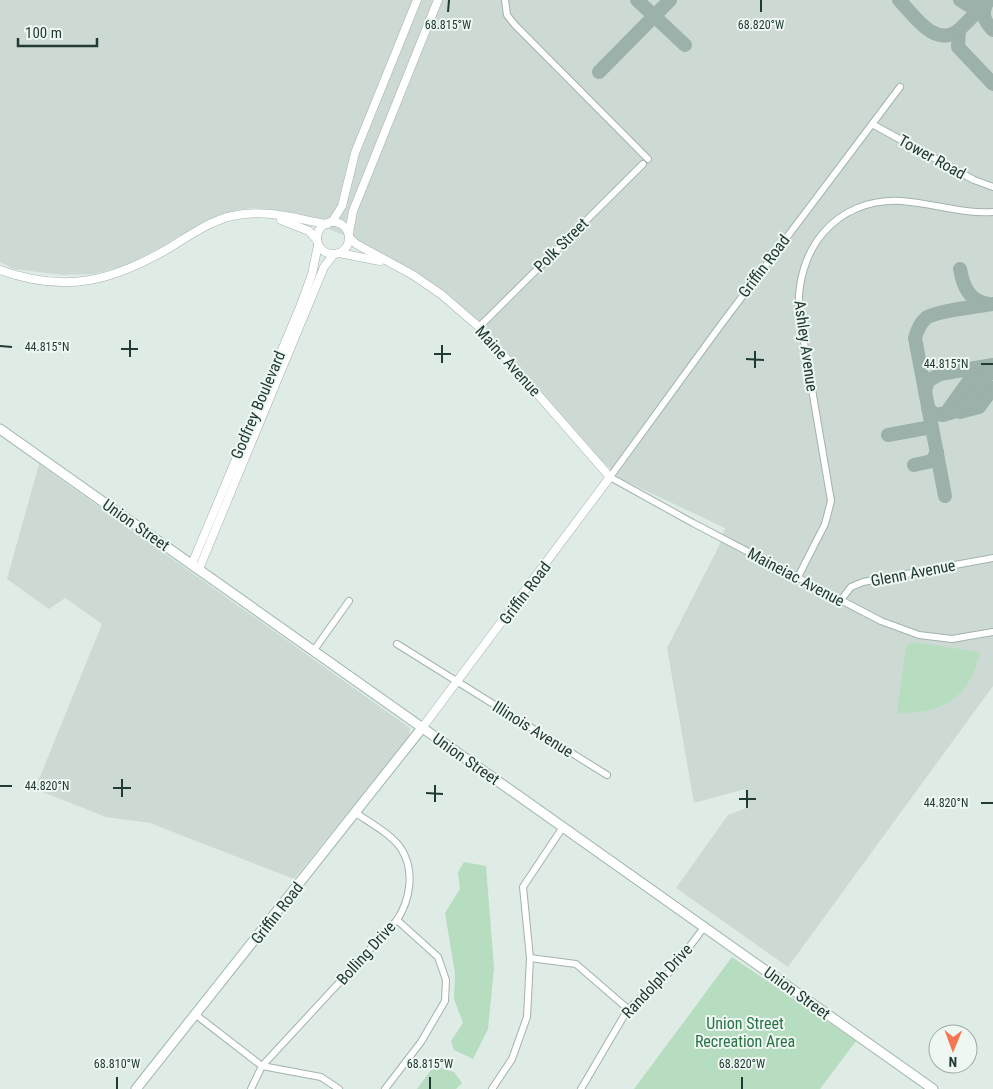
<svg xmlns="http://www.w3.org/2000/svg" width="993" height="1089" font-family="'Roboto Condensed',sans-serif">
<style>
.built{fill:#cddad4}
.green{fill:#b7ddc0}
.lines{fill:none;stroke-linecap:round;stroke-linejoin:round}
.taxiway{stroke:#9cb1aa;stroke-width:14}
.minor-casing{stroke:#a2b3ac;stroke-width:8}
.tertiary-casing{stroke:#a2b3ac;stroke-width:9}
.secondary-casing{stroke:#9eb7ad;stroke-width:11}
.minor{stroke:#fff;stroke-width:6}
.tertiary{stroke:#fff;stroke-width:8}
.secondary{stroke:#fff;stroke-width:9}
.ticks{fill:none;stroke:#203b33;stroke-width:2}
.labels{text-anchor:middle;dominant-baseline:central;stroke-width:4;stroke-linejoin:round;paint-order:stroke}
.street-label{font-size:16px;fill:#203b33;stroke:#eff7f3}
.park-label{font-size:16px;fill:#297244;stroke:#eff7f3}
.ticks-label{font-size:12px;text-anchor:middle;fill:#203b33;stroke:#eff7f3;stroke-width:4;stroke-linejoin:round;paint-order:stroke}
</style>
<rect width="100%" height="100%" fill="#dfebe5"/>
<!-- built -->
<g class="built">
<polygon points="0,0 993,0 993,686 788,967 676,888 728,815 749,807 745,789 694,803 667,648 719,546 725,528 621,479 602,461 492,334 351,238 304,219 270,210 253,208 237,210 194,229 128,265 94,274 63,275 14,269 0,262"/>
<polygon points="39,464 410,728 409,737 294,879 150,823 106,817 35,789 102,624 65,598 49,609 7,579"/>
</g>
<!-- green -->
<g class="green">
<path d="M 913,642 L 980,652 C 969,699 943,714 897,713 L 906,646 Z"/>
<polygon points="464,862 486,866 494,968 488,1029 473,1059 454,1050 451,1041 463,1023 454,999 455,973 445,913 460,889 458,872"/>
<polygon points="732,957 856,1041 820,1089 634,1089"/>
<polygon points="434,1066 454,1072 462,1083 456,1089 417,1089"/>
</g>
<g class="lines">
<!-- taxiway -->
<g class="taxiway">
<polyline points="637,0 685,45"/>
<path d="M 899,0 C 914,15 935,49 959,30 L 958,47 L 993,84"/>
<polyline points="960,0 970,6 987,2"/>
<path d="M 987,2 C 981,14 984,21 993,30"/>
<polyline points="959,30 989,0"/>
<polyline points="599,72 670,0"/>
<path d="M 960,269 C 963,286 969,301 988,304"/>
<polyline points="925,391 928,381 940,374 993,365"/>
<polyline points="928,408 935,415 946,413 976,371 982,367"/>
<polyline points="960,412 979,407 993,388"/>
<polyline points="943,415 963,409 993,368"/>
<polyline points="888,435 926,428 931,424"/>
<polyline points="914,465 932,461 937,452"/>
<path d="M 945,496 L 915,338 C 917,331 920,323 926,318 C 935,311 980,306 993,304"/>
</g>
<defs>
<g id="minor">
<polyline points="505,0 507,15 515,25 648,159"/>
<polyline points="900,87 720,326 610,477 693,523 881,621 919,635 952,639 993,632"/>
<polyline points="872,124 974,180 993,187"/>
<polyline points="479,327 643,164"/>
<path d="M 798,577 L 825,524 L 831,501 L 799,313 C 795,250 835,198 901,201 C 932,203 962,214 993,212"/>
<polyline points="840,601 851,587 863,582 993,558"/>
<polyline points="397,644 607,775"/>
<polyline points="314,650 349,601"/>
<polyline points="530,958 576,964 628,1009"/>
<polyline points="196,1015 262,1066 321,1077 339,1089"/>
<path d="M 251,1089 L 262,1066 L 397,920 C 410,900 415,872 402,850 C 393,835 370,823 356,813"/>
<polyline points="385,1089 421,1042 445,1001 446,980 438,957 397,920"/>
<polyline points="492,1089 512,1059 527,1017 530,958 523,887 563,827"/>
<polyline points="581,1089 628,1009 672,970 705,926"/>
</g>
<g id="tertiary">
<polyline points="281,220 309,231 317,240"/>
<polyline points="332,222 342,206 355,153 417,0"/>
<circle cx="333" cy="238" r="16"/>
<polyline points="349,233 353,211 438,0"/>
<polyline points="349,237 356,244 413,275 442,295 479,327 610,477 422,728"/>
<polyline points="339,253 380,261"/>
<path d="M 0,270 C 66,294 113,281 171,247 C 190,235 210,221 232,216 C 264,208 296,219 327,224"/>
<polyline points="192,564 300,307 312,274 318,245"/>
<polyline points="199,569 324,267 334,254"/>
</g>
<g id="secondary">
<polyline points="0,429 933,1089"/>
<polyline points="136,1089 422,728"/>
</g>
</defs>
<!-- minor casing -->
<use href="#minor" class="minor-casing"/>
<!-- tertiary casing -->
<use href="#tertiary" class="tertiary-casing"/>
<!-- secondary casing -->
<use href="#secondary" class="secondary-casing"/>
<!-- minor -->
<use href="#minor" class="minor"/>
<!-- tertiary -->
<use href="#tertiary" class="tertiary"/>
<!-- secondary -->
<use href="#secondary" class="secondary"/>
</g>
<!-- ticks -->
<path class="ticks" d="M 448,12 L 449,0M 761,12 L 761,0M 0,346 L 12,347M 121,349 L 138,349M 434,354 L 451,354M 130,357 L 130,340M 746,359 L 764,360M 442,363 L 442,345M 981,364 L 993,364M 755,368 L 755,351M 0,786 L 12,786M 113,788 L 131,788M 426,793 L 443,794M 122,797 L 122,779M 739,799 L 756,799M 435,802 L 435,785M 981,803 L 993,803M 747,808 L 747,790M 117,1089 L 117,1077M 430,1089 L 430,1077M 742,1089 L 742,1077"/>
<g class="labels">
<!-- street labels -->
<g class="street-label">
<text transform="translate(932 157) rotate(29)">Tower Road</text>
<text transform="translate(561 245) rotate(-45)">Polk Street</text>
<text transform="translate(764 266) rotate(-53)">Griffin Road</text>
<text transform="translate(806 346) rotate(82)">Ashley Avenue</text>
<text transform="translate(508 361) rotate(48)">Maine Avenue</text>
<text transform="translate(258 405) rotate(-67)">Godfrey Boulevard</text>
<text transform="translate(136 525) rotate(35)">Union Street</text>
<text transform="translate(913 573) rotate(-11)">Glenn Avenue</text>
<text transform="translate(796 577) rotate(28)">Maineiac Avenue</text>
<text transform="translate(525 593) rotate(-53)">Griffin Road</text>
<text transform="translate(533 729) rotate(32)">Illinois Avenue</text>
<text transform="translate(466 759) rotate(35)">Union Street</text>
<text transform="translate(277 913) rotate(-52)">Griffin Road</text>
<text transform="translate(366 953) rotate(-48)">Bolling Drive</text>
<text transform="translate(657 981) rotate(-47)">Randolph Drive</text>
<text transform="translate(797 993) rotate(36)">Union Street</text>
</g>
<!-- park labels -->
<g class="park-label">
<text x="745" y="1023">Union Street<tspan x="745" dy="18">Recreation Area</tspan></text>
</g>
</g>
<g class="ticks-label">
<text x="448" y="29">68.815°W</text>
<text x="761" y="29">68.820°W</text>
<text x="47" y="351">44.815°N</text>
<text x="946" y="368">44.815°N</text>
<text x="47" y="790">44.820°N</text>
<text x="946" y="807">44.820°N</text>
<text x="117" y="1068">68.810°W</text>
<text x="430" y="1068">68.815°W</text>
<text x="742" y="1068">68.820°W</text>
</g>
<!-- north arrow -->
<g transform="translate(953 1049) rotate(181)"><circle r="24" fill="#eff7f3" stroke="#9caca6"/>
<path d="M0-4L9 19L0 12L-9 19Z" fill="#f57752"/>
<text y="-8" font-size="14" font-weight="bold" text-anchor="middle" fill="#203b33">N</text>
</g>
<!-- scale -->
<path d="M18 38v8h79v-8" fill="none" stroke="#203b33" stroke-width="2.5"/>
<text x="25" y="38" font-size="15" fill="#203b33" stroke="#eff7f3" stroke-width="4" paint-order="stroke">100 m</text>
</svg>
